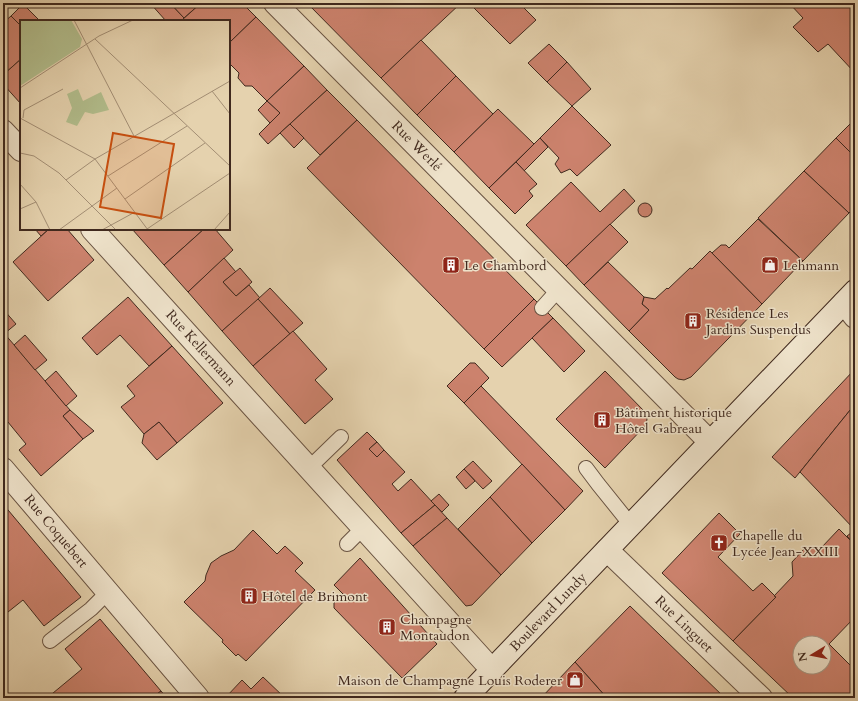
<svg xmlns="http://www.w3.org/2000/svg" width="858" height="701" font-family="Cardo,serif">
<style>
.building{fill:#cc826d;stroke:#40291e;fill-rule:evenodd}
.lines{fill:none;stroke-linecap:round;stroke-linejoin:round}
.service-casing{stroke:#695342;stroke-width:16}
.minor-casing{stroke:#695342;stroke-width:24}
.secondary-casing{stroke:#40291e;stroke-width:24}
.service{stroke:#eee2ca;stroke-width:14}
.minor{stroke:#eee2ca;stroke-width:22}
.secondary{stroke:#eee2ca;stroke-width:22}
.labels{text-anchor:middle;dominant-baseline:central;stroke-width:3;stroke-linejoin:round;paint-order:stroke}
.street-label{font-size:14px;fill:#40291e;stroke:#eee2ca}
.poi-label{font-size:14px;fill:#40291e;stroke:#eee2ca;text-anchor:start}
.inset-road{fill:none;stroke:#a38e74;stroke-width:1}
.view{fill:#c64f10;fill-opacity:0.15;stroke:#c64f10;stroke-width:2}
.inset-edge{fill:none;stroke:#40291e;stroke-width:2}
</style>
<rect width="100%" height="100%" fill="#e5d2ae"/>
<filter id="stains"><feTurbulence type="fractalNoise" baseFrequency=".005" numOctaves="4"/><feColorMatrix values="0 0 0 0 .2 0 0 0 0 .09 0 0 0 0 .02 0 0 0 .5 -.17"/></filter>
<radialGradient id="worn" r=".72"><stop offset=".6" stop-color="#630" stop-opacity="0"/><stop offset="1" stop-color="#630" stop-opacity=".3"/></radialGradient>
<!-- building -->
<g class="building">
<polygon points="85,3 95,3 90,8"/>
<polygon points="150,3 170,3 184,18 181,21 166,21"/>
<polygon points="170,3 201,3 184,18"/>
<polygon points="201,3 242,3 256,17 229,43 229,21 181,21"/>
<polygon points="307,3 461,3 381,78"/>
<polygon points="469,3 519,3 536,20 510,44"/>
<polygon points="789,3 849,3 855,9 855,73 828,44 818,52 793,27 803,18"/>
<polygon points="23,4 40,21 21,21 21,26 11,16"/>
<polygon points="11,16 21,26 21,59 3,75 3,23"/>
<polygon points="256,17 304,66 267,101 252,86 245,86 238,78 239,73 229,63 229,43"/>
<polygon points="421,40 456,76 417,115 381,78"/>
<polygon points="549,44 567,62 547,82 528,63"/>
<polygon points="21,59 21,104 3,84 3,75"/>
<polygon points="567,62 591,89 572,106 547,82"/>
<polygon points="304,66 327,90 268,144 259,134 280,113 267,101"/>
<polygon points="456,76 493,114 454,152 417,115"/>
<polygon points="327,90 357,120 320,155 290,124"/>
<polygon points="267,101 280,113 270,123 258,110"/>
<polygon points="572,106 611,145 577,176 570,169 561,173 555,164 559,158 540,138"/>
<polygon points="498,109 534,144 489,188 454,152"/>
<polygon points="855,119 855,157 836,138"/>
<polygon points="357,120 534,299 484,349 307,168"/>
<polygon points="290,124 304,138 294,148 280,133"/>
<polygon points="540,138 548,147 524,171 516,162"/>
<polygon points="836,138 855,157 855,207 849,213 804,171"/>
<polygon points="516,162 537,184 529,191 533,196 515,214 489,188"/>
<polygon points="804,171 849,213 803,261 758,218"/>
<polygon points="571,182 600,212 624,189 635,201 566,266 526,225"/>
<circle cx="645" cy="210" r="7"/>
<polygon points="758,219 803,261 762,304 712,253 721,245 726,245 729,248"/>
<polygon points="610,224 628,242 584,285 566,266"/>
<polygon points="35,229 49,229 41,236"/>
<polygon points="49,229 67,229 94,260 48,301 13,262"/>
<polygon points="132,229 204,229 164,265"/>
<polygon points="204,229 215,229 233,250 188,292 164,265"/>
<polygon points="710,251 762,304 691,377 684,380 678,379 675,377 629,331 649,310 642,304 644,297 655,299 667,288 668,289 690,268 692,269"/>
<polygon points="224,258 236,272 223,282 236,296 249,285 260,298 222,331 188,292"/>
<polygon points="608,262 644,297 642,304 649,310 629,331 584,285"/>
<polygon points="240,268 252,282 236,296 223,282"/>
<polygon points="270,288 303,323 290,334 258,299"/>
<polygon points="128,297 172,346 149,366 120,335 97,355 82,338"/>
<polygon points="258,299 290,334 253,366 222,331"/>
<polygon points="534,299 553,318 502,367 484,349"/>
<polygon points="3,309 16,324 4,334 3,332"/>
<polygon points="553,318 585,351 564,372 532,338"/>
<polygon points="293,331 327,369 315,380 333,399 305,424 253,366"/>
<polygon points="3,332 70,410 63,416 83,439 41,476 19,450 26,444 3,416"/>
<polygon points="25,335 47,360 35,370 14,345"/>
<polygon points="172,346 223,403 177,443 159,422 144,434 121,407 135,396 127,386"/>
<polygon points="470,363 475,363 489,378 464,403 447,386"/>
<polygon points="855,369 855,404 795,478 772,457"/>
<polygon points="56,371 77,396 66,406 45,381"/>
<polygon points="605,371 645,412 647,419 646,425 605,468 556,419"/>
<polygon points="481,386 583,491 565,510 464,403"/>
<polygon points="855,404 855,530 800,472"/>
<polygon points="70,410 94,431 83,439 63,416"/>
<polygon points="159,422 177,443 157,460 142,443 144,434"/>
<polygon points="367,432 377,442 369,449 377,457 384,450 405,472 392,484 398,491 411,479 435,505 401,533 337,460"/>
<polygon points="377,442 384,450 377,457 369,449"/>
<polygon points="473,461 492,481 483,489 464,469"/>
<polygon points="522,464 565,510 532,543 490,497"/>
<polygon points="464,469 475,481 466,489 456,477"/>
<polygon points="439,494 449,505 442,512 431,501"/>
<polygon points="490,497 532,543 501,575 458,529"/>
<polygon points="3,504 81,597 44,626 23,600 3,616"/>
<polygon points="435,505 447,518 413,546 401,533"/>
<polygon points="719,513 740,534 718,557 753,591 762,583 776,597 733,641 662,573"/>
<polygon points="447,518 501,575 472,605 466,606 413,546"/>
<path d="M 839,529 L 855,545 L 855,617 L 829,644 L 855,670 L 855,698 L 793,698 L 733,641 L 776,597 L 774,596 L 793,576 L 792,562 L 804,549 L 821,548 ZM 800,643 L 824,643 L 824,667 L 800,667 Z"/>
<polygon points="253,530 277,554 285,546 303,563 295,571 315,590 246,661 238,654 236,656 222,642 223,640 184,602 205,581 206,575 211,563 221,556 234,550"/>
<polygon points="855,530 855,545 847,536"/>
<polygon points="360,558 437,644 402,678 334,608 334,603 343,594 334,585"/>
<polygon points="630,606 725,698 607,698 575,662"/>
<polygon points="3,617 7,623 3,626"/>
<polygon points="100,619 161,691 152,698 47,698 82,669 65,649"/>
<polygon points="575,662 606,697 605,698 541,698"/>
<polygon points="263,677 285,698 227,698 226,697 242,680 251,689"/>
<polygon points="161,691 167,698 152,698"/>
</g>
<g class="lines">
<defs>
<g id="service">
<polyline points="542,308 559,289"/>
<polyline points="309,468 341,437"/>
<polyline points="586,468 598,484 631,525"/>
<polyline points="347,544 363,528"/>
<polyline points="50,641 91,609 108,592"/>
</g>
<g id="minor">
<polyline points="275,3 710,442"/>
<polyline points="3,131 21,150"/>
<polyline points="92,229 492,670"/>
<polyline points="844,303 855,317"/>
<polyline points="3,469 198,698"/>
<polyline points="607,550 761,698"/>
</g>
<polyline id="secondary" points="465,698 855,291"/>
</defs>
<!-- service casing -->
<use href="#service" class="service-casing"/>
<!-- minor casing -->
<use href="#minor" class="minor-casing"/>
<!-- secondary casing -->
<use href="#secondary" class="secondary-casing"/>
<!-- service -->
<use href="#service" class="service"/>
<!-- minor -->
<use href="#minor" class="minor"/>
<!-- secondary -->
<use href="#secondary" class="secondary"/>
</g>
<!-- icons -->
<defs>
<symbol id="building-square" viewBox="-11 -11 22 22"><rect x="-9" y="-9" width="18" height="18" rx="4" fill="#8f2418" stroke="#eee2ca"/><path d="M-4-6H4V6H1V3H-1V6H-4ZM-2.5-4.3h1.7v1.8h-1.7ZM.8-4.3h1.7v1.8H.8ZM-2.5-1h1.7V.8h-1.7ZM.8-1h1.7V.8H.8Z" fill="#fff"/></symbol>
<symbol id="shop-square" viewBox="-11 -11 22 22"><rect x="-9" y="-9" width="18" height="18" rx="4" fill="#8f2418" stroke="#eee2ca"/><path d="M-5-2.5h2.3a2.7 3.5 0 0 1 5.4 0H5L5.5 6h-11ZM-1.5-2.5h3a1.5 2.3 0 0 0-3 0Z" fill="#fff"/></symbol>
<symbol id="church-square" viewBox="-11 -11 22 22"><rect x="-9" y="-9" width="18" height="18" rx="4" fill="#8f2418" stroke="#eee2ca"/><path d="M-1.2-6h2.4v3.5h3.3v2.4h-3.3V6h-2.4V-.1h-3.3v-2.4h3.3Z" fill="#fff"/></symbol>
</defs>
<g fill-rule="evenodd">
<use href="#building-square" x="441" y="255" width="20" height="20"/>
<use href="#shop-square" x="760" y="255" width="20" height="20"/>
<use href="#building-square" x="683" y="311" width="20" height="20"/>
<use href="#building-square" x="592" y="410" width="20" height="20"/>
<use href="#church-square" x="709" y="533" width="20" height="20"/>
<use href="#building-square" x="239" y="586" width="20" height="20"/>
<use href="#building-square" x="377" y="617" width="20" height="20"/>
<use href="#shop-square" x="565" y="670" width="20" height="20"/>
</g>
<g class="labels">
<!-- street labels -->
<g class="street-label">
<text transform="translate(417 146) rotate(45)">Rue Werlé</text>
<text transform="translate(201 348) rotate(48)">Rue Kellermann</text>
<text transform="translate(56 531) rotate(50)">Rue Coquebert</text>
<text transform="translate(548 612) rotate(-46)">Boulevard Lundy</text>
<text transform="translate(684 624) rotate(44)">Rue Linguet</text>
</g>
<!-- poi labels -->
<g class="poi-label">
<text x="464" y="265">Le Chambord</text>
<text x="783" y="265">Lehmann</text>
<text x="706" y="313">Résidence Les<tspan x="706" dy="16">Jardins Suspendus</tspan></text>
<text x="615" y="412">Bâtiment historique<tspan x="615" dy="16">Hôtel Gabreau</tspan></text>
<text x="732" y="535">Chapelle du<tspan x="732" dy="16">Lycée Jean-XXIII</tspan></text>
<text x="262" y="596">Hôtel de Brimont</text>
<text x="400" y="619">Champagne<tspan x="400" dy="16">Montaudon</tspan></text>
<text x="562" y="680" text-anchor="end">Maison de Champagne Louis Roderer</text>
</g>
</g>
<!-- overview -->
<g transform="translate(20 20)">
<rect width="210" height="210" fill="#e5d2ae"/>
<path d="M 0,0 L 51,0 L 62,19 L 60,27 L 0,66 ZM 58,69 L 63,81 L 81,72 L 89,90 L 73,94 L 65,92 L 57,106 L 46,102 L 52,88 L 47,74 Z" fill="#b2bd8c"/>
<path class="inset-road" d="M 54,0 L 114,116M 75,19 L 210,146M 0,68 L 79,16 L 113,0M 192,71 L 210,94M 0,98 L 75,139 L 128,210M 3,98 L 4,90 L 43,69M 0,133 L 14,136 L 39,153 L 96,210M 88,156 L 167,106M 46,160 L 75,139 L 210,61M 0,164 L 16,182 L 30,210M 105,179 L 185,123M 0,189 L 16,182M 127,209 L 210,153M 39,210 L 97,168M 82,210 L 115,192M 194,210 L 210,192"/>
<path class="view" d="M 93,113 L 154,124 L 141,198 L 80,187 Z"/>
<rect width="210" height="210" class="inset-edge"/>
</g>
<!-- margin -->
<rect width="858" height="701" fill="none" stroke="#e5d2ae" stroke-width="16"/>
<rect x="4" y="4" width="850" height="693" fill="none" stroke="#40291e" stroke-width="2"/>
<rect x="8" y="8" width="842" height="685" fill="none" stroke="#40291e"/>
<!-- north arrow -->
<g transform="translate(812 655) rotate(260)"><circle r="19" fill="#eee2ca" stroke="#a89885"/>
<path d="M0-3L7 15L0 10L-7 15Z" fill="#8f2418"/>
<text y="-6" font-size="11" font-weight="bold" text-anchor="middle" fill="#40291e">N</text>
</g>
<rect width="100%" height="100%" filter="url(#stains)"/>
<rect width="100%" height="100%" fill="url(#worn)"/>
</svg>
